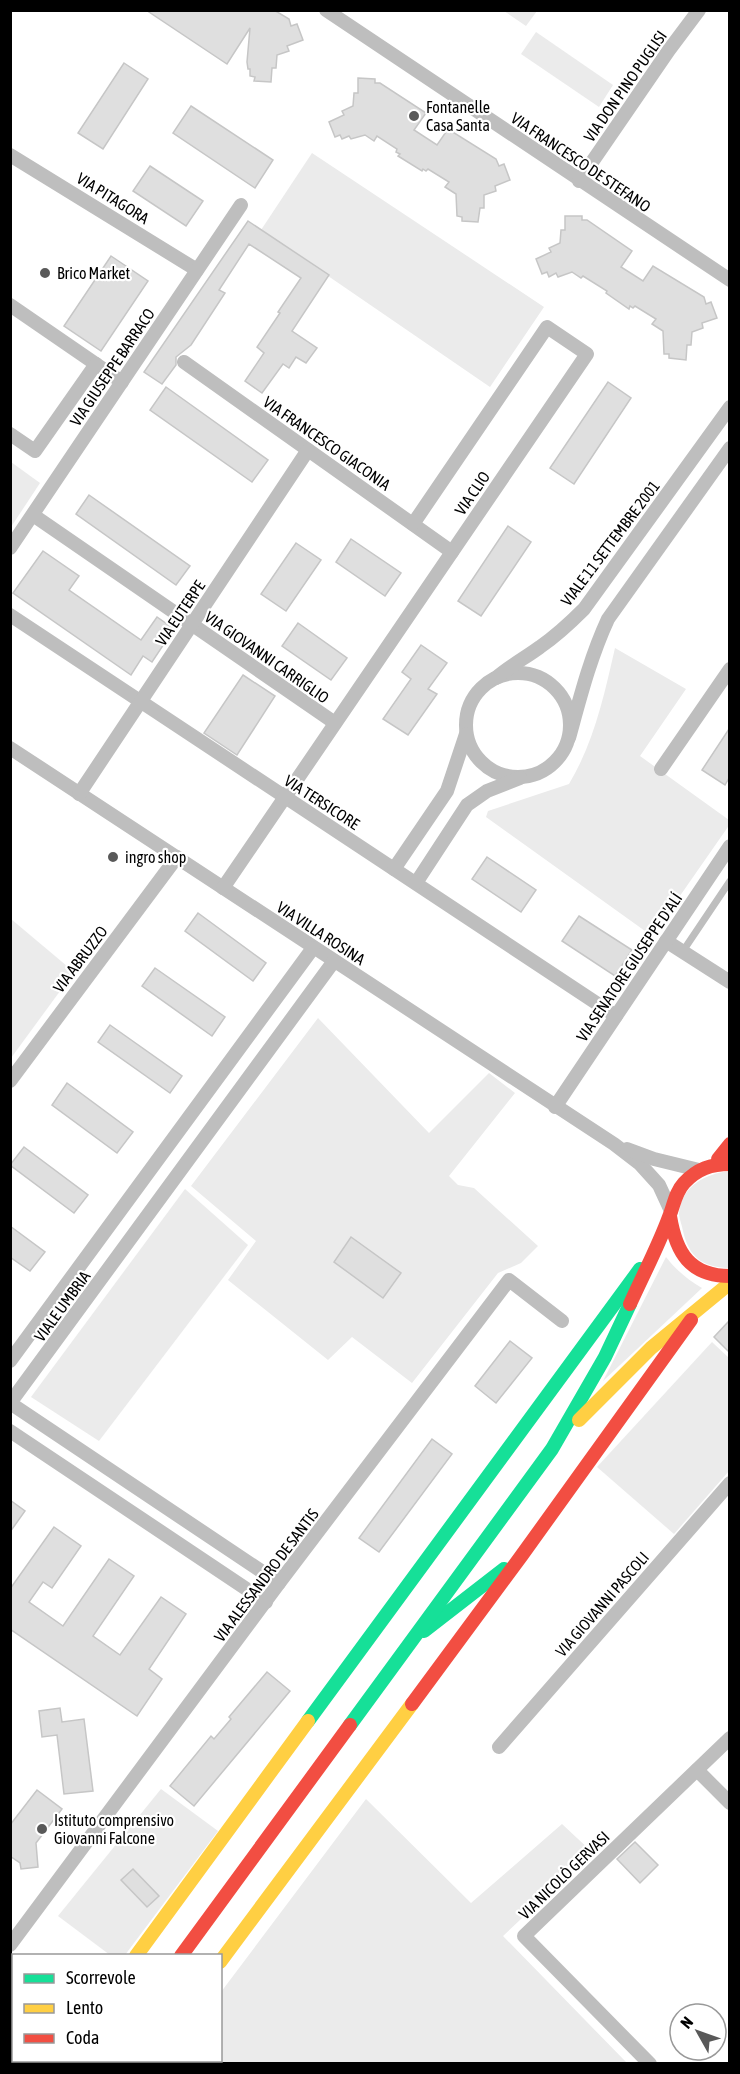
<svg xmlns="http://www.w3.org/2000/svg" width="740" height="2074" font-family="'Asap Condensed',sans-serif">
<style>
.green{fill:#ebebeb}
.building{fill:#dfdfdf;stroke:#c6c6c6;stroke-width:1.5}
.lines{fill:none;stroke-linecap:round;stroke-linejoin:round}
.lane{stroke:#bebebe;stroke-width:7}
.street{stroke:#bebebe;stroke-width:14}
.fast{stroke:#16e098;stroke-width:14}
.slow{stroke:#ffcf43;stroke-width:14}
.jam{stroke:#f24e42;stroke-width:14}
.poi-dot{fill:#595959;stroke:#fff;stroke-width:2}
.labels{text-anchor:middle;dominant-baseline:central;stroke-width:4.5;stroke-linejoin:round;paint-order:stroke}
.street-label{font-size:16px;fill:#000;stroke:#fff}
.poi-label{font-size:16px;fill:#000;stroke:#fff;text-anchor:start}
</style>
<rect width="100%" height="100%" fill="#fff"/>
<!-- green -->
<g class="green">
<polygon points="504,11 537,11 526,26"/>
<polygon points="536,32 613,85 599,107 521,54"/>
<polygon points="312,153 544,307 490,387 261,230"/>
<polygon points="11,462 40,483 11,527"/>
<path d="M 615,648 L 686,689 L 640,756 L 729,820 L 730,824 L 652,936 L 486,817 L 488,811 L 569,784 C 594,742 604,696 615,648 Z"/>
<polygon points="11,919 74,972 11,1058"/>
<polygon points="318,1018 429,1133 489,1073 515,1093 449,1176 458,1185 474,1188 538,1246 521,1263 498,1273 412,1383 352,1337 328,1360 228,1280 256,1241 191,1186"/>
<path d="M 729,1171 L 729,1268 C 702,1267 689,1257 683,1231 C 682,1225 679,1218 679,1213 C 682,1185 706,1174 729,1171 Z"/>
<polygon points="185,1189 248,1245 99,1441 31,1397"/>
<path d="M 666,1257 C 676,1270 688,1280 702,1288 L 603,1381 Z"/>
<polygon points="712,1342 729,1358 729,1471 674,1534 597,1467"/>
<polygon points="161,1789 218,1831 125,1955 110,1955 58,1916"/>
<polygon points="366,1799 471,1903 562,1824 592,1852 503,1936 627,2063 167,2063 169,2061 220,2060 221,1992"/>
</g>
<!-- building -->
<g class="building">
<polygon points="146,10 274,10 289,19 291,26 297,24 303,40 287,46 289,51 277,55 276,68 272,68 271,82 254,81 255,77 250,76 250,69 248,69 247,62 250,28 227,64"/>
<polygon points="124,63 148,79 103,149 78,133"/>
<polygon points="358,78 375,79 375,83 380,83 426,113 414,130 437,145 448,129 496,159 499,166 504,164 510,180 495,186 496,191 484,195 484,208 480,208 478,222 462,221 462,217 457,216 456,194 445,187 449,182 428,169 426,171 423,169 422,171 398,156 400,154 396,152 397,149 377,136 374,141 365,135 351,139 349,136 342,139 340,135 335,137 329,122 344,115 342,111 353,106 354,93 358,93"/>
<polygon points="191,106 273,160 255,188 173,133"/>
<polygon points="150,166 203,201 186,226 133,191"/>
<polygon points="565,216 582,216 582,220 587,220 632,251 621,267 643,281 653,266 704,297 706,304 711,302 717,318 702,323 703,328 692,332 691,345 687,345 686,360 669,358 669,354 664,354 663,331 652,324 656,319 635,306 633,308 630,306 629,309 606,293 607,291 583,276 581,278 572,272 558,277 556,273 549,277 547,272 542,274 536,259 551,252 549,248 560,243 561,230 565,230"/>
<polygon points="248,221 329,275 292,331 317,348 306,363 296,357 289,368 283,364 262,393 245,381 264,353 257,347 280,313 278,312 301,278 249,244 219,290 225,293 191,345 176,357 176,365 162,384 144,372"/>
<polygon points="111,256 148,281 101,351 64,326"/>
<polygon points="608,382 631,398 574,484 550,468"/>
<polygon points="166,387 268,460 252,482 150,410"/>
<polygon points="89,495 190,566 176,585 76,514"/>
<polygon points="508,526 531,542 481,616 458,601"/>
<polygon points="351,539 401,573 385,596 336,562"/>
<polygon points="296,543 321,560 286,611 261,594"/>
<polygon points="43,551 79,576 69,590 141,640 157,617 174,629 152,662 143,656 131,675 13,593"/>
<polygon points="298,623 347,658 331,680 282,646"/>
<polygon points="421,645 447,663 428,689 437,694 408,735 383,719 411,679 402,672"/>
<polygon points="243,675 275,696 237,755 204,733"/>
<polygon points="729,729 729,778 725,785 702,770"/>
<polygon points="487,857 536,890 521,912 472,879"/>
<polygon points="198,913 266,963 253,981 185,931"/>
<polygon points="579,916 632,950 615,976 562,941"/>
<polygon points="155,968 225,1017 212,1036 142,986"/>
<polygon points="110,1025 182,1076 170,1093 98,1042"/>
<polygon points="67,1083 133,1132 117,1153 52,1105"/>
<polygon points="24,1147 88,1195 74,1213 10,1165"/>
<polygon points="10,1226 45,1252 30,1271 10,1257"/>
<polygon points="351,1237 401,1273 383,1298 334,1262"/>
<polygon points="729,1321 729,1352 714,1337"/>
<polygon points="510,1341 532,1358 496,1403 475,1386"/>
<polygon points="432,1439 452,1454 379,1552 359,1538"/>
<polygon points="10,1500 25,1511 10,1532"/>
<polygon points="54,1527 81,1546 52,1588 43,1582 29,1602 63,1626 109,1559 134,1576 93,1636 120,1655 161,1597 186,1614 149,1669 162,1679 137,1716 10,1629 10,1589"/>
<polygon points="267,1672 290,1691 194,1806 170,1786 211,1736 214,1739 231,1719 229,1717"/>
<polygon points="60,1708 62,1722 84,1719 93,1791 64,1794 57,1735 42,1737 39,1711"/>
<polygon points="37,1790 62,1809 36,1843 38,1867 21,1869 20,1863 10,1856 10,1825"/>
<polygon points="635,1842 658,1865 640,1883 617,1859"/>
<polygon points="133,1869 159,1896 147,1907 121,1880"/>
</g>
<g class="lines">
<!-- lane -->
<polyline class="lane" points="683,951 730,881"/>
<!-- street -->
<g class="street">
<polyline points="326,10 730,280"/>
<polyline points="10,155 197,270"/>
<polyline points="579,181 669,50 699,10"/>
<polyline points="10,305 122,382"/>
<polyline points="184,362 452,552"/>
<polyline points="10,434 35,451 96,364"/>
<polyline points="33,515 335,723"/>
<polyline points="10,548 241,205"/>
<polyline points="10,615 616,1016"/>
<circle cx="518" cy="725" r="52"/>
<path d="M 496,678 C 510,666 525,658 540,647 C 556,636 570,623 584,609 L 730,407"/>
<path d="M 569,738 C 580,698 590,658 608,619 L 730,448"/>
<polyline points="10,748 614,1144 640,1164 659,1185 671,1211"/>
<polyline points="661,769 730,669"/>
<polyline points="79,794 308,450"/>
<polyline points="394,869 447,791 466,734"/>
<polyline points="416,883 467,805 487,791 520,778"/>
<polyline points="223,888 587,354 547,327 413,524"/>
<polyline points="666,941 730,982"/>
<polyline points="10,1081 177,857"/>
<polyline points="555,1107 730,846"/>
<polyline points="627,1149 654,1159 699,1170"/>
<polyline points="10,1361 313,948"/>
<polyline points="10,1403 334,961"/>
<polyline points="10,1403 279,1583"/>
<polyline points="10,1431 266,1602"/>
<polyline points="499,1747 730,1483"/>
<polyline points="697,1770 730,1803"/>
<polyline points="10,1945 279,1583 509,1280 562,1321"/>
<polyline points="650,2064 524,1936 730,1738"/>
</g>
<!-- fast -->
<g class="fast">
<polyline points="424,1631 504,1569"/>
<polyline points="308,1721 640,1269"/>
<polyline points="350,1725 552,1449 605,1357 630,1304"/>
<polyline points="102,2064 104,2060"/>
</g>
<!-- slow -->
<g class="slow">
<polyline points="579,1420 651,1348 730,1283"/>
<polyline points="136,1956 308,1721"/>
<polyline points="220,1962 412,1704"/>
<polyline points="56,2064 58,2060"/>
</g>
<!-- jam -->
<g class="jam">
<polyline points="718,1159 730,1144"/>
<path d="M 670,1216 C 676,1253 690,1276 730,1276"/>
<path d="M 630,1304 C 643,1275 658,1247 669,1217 C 674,1205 675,1193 684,1183 C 697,1169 711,1164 730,1164"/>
<polyline points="412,1704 522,1555 691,1320"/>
<polyline points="181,1956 350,1725"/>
<polyline points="146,2064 148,2060"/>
</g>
</g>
<!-- markers -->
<g class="poi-dot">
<circle cx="414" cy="116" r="6"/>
<circle cx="45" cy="273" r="6"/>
<circle cx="113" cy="857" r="6"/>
<circle cx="42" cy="1829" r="6"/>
</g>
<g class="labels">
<!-- street labels -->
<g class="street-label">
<text transform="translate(625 86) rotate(-55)">VIA DON PINO PUGLISI</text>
<text transform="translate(581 162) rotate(34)">VIA FRANCESCO DE STEFANO</text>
<text transform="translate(113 198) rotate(32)">VIA PITAGORA</text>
<text transform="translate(112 367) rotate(-56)">VIA GIUSEPPE BARRACO</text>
<text transform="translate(327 443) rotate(35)">VIA FRANCESCO GIACONIA</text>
<text transform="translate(472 493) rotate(-56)">VIA CLIO</text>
<text transform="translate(610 543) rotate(-53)">VIALE 11 SETTEMBRE 2001</text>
<text transform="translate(180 613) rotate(-56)">VIA EUTERPE</text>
<text transform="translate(267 657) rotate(35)">VIA GIOVANNI CARRIGLIO</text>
<text transform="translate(322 802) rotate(33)">VIA TERSICORE</text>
<text transform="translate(321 933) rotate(33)">VIA VILLA ROSINA</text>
<text transform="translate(80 959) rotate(-53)">VIA ABRUZZO</text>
<text transform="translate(629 967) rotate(-56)">VIA SENATORE GIUSEPPE D'ALÍ</text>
<text transform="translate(62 1306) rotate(-54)">VIALE UMBRIA</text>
<text transform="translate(266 1575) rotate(-53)">VIA ALESSANDRO DE SANTIS</text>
<text transform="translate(602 1604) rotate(-49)">VIA GIOVANNI PASCOLI</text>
<text transform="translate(564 1875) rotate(-44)">VIA NICOLÒ GERVASI</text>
</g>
<!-- poi labels -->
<g class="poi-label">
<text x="426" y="107">Fontanelle<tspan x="426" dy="18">Casa Santa</tspan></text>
<text x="57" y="273">Brico Market</text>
<text x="125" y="857">ingro shop</text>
<text x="54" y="1820">Istituto comprensivo<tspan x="54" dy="18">Giovanni Falcone</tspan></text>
</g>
</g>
<!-- border -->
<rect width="740" height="2074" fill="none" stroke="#000000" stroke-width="24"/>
<!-- legend -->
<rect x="12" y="1954" width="210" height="108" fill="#ffffff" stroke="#999999" stroke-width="1.5"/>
<rect x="24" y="1974" width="30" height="9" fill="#16e098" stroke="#999999" stroke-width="1.5"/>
<text x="66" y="1984" font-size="18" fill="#000000">Scorrevole</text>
<rect x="24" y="2004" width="30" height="9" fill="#ffcf43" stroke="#999999" stroke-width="1.5"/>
<text x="66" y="2014" font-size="18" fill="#000000">Lento</text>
<rect x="24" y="2034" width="30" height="9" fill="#f24e42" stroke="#999999" stroke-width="1.5"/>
<text x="66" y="2044" font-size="18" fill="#000000">Coda</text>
<!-- north arrow -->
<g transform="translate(698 2032) rotate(310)"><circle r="28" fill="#ffffff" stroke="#999999" stroke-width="1.5"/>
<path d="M0-4.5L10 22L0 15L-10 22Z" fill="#595959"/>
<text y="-9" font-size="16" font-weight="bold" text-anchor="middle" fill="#000000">N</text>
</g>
</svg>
